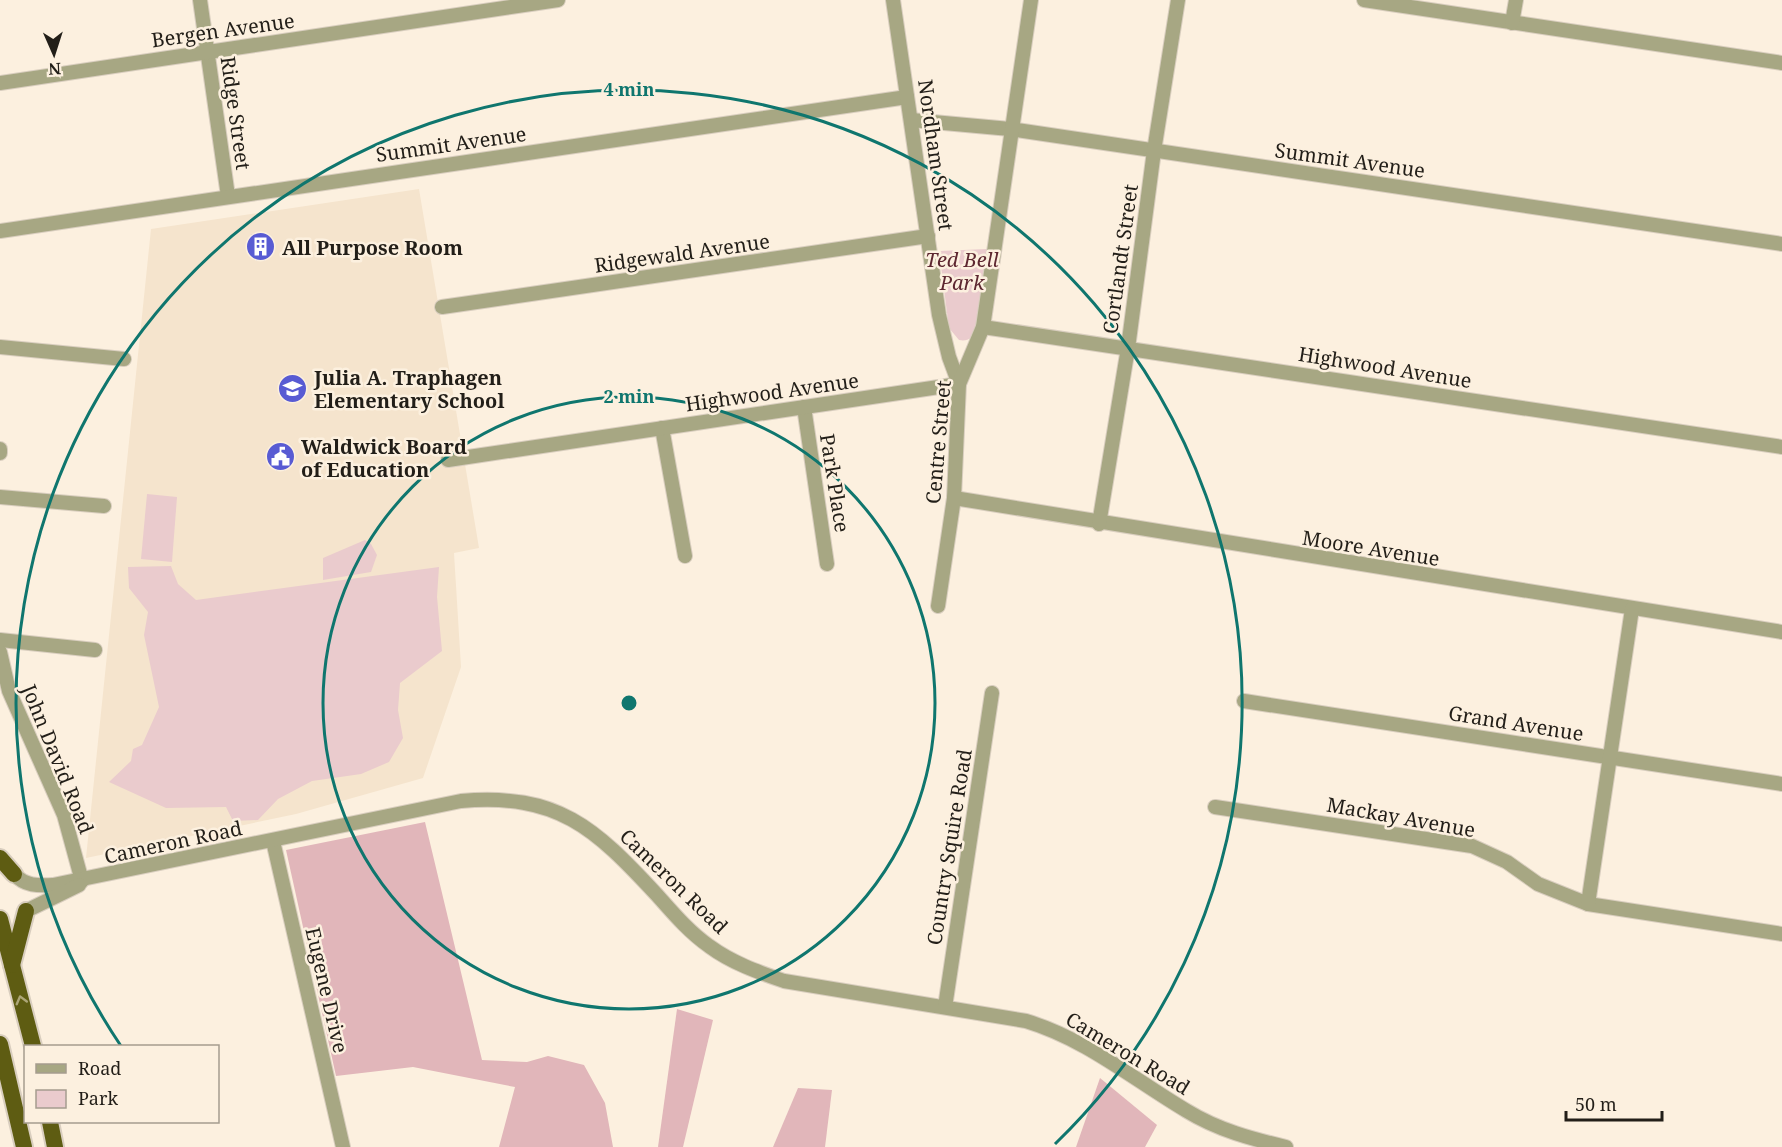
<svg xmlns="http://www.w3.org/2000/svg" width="1782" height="1147" font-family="'Noto Serif',serif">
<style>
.built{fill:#f5e4cd}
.green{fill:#eacbcd}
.forest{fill:#e1b6ba}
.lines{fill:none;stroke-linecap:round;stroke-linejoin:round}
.minor-casing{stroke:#d9cebf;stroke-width:16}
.trunk-casing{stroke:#d9cebf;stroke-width:20}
.minor{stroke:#a7a783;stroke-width:14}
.trunk{stroke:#5e5c12;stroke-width:16}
.oneway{stroke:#ada678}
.ring{fill:none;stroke:#0f766e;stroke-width:3}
.labels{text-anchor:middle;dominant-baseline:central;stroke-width:5;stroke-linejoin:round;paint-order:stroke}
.street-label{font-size:20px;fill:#221e18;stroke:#fcf0df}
.poi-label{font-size:20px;font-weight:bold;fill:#221e18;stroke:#fcf0df;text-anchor:start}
.park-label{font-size:20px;font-style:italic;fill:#5d2730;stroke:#fcf0df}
.centre{fill:#0f766e;stroke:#fcf0df;stroke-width:3}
.ring-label{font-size:18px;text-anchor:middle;font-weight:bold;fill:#0f766e;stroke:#fcf0df;stroke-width:5;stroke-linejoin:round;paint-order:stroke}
</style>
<rect width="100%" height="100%" fill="#fcf0df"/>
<!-- built -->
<polygon class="built" points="419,189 479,548 454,553 461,667 423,778 296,814 86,858 151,229"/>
<!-- green -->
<g class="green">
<path d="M 987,249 L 977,330 C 973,337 968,342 959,340 L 949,328 L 939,251 Z"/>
<polygon points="147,494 177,497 172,562 141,559"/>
<polygon points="365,540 371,544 377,555 371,572 323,580 323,558"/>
<polygon points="171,566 178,584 196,600 439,567 437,597 442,651 400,683 398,710 403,738 389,762 361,774 312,781 278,799 258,820 233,821 226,807 166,808 109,782 131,761 133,749 142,745 159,707 144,635 148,612 129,588 128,567"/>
</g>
<!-- forest -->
<g class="forest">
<polygon points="425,822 482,1060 527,1062 548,1056 584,1065 605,1103 613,1147 499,1147 515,1087 413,1067 336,1076 286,850"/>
<polygon points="677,1009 713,1020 683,1147 658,1147"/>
<polygon points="1100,1078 1157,1125 1145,1147 1076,1147"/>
<polygon points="798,1088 832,1090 825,1147 773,1147"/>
</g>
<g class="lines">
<defs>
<g id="minor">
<polyline points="200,0 228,196"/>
<polyline points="1364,0 1782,63"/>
<polyline points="1512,23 1516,0"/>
<polyline points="0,83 558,0"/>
<polyline points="911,120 1010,129 1782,244"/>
<polyline points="0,231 907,97"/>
<polyline points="442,307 928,236"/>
<polyline points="983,327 1782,447"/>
<polyline points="0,347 124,359"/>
<polyline points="804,407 827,564"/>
<polyline points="662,428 685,556"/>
<polyline points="0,449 0,453"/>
<polyline points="448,460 959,384 949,357 939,315 893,0"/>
<polyline points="0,497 104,506"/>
<polyline points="954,498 1782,632"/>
<polyline points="1099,524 1128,348 1154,151 1178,0"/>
<polyline points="938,606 954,498 959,384 983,327 1031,0"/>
<polyline points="0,640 95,650"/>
<polyline points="0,652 9,691 64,815 82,881"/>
<polyline points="1244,701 1782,784"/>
<polyline points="1215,807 1472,846 1507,862 1538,884 1588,904 1782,934"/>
<polyline points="273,841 343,1147"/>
<path d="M 14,874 C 25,886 38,886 53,885 L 461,801 C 558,793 594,827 657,895 C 673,913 689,932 709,946 C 732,963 758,972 784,981 L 1026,1021 C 1086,1039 1133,1079 1187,1111 C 1218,1130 1252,1139 1286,1147"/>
<polyline points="1588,904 1632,609"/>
<polyline points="26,911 79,885"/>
<polyline points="945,1007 992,693"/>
</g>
<g id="trunk">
<polyline points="0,858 14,874"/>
<polyline points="0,919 33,1046"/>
<polyline points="12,965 26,911"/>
<polyline points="0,1044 24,1147"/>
<polyline points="50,1122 55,1147"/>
</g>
</defs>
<!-- minor casing -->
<use href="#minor" class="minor-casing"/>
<!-- trunk casing -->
<use href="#trunk" class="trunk-casing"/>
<!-- minor -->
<use href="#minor" class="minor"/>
<!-- trunk -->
<use href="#trunk" class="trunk"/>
</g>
<!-- one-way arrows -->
<defs><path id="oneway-chevron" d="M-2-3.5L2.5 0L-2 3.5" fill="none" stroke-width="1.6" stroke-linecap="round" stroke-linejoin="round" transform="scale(1.5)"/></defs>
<use class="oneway" href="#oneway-chevron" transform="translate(21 1000) rotate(-105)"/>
<!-- distance rings -->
<g class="ring">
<circle cx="629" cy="703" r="306"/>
<path d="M121 1046A613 613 0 1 1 1055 1144"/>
</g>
<!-- icons -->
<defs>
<symbol id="building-disc" viewBox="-11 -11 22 22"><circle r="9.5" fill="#585bd3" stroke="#fcf0df"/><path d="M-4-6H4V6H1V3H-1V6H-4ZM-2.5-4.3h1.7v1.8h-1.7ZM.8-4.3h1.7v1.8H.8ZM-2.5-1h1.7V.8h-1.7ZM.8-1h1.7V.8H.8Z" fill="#fff"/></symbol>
<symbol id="school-disc" viewBox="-11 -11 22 22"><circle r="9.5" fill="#585bd3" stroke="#fcf0df"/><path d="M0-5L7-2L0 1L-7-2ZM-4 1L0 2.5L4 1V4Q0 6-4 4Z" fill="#fff"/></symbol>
<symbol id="civic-disc" viewBox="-11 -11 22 22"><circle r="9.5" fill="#585bd3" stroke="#fcf0df"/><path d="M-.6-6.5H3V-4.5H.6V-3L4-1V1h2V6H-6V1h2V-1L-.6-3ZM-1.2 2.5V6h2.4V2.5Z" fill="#fff"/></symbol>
</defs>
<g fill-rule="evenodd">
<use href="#building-disc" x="244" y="230" width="33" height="33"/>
<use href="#school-disc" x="276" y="372" width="33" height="33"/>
<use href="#civic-disc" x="264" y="440" width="33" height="33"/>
</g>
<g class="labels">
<!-- street labels -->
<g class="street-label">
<text transform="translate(223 30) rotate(-8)">Bergen Avenue</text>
<text transform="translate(236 113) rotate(82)">Ridge Street</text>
<text transform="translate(451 144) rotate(-8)">Summit Avenue</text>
<text transform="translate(936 155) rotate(82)">Nordham Street</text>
<text transform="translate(1350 160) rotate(8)">Summit Avenue</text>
<text transform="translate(682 253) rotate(-8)">Ridgewald Avenue</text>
<text transform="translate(1120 259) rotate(-82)">Cortlandt Street</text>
<text transform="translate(1385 367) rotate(9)">Highwood Avenue</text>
<text transform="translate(772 392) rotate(-8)">Highwood Avenue</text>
<text transform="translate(938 442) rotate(-85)">Centre Street</text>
<text transform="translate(835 483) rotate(81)">Park Place</text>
<text transform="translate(1371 548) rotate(9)">Moore Avenue</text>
<text transform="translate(1516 723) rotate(9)">Grand Avenue</text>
<text transform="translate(58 759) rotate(68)">John David Road</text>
<text transform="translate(1401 817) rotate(10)">Mackay Avenue</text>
<text transform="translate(173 842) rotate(-12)">Cameron Road</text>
<text transform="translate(949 847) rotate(-81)">Country Squire Road</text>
<text transform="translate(674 881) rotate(44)">Cameron Road</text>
<text transform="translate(327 990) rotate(77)">Eugene Drive</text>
<text transform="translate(1128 1053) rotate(31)">Cameron Road</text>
</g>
<!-- poi labels -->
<g class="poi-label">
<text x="282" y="247">All Purpose Room</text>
<text x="314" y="377">Julia A. Traphagen<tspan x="314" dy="23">Elementary School</tspan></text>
<text x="301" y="446">Waldwick Board<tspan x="301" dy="23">of Education</tspan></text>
</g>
<!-- park labels -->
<g class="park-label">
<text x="962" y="259">Ted Bell<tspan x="962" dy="23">Park</tspan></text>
</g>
</g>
<circle cx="629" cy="703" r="9" class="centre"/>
<g class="ring-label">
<text x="629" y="96">4 min</text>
<text x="629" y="403">2 min</text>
</g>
<!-- legend -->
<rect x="24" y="1045" width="195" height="78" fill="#fcf0df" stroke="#a59c8f" stroke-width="1.5"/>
<rect x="36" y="1064" width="30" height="9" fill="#a7a783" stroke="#a59c8f" stroke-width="1.5"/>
<text x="78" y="1075" font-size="18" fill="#221e18">Road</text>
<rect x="36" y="1090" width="30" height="18" fill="#eacbcd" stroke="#a59c8f" stroke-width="1.5"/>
<text x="78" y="1105" font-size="18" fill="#221e18">Park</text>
<!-- north arrow -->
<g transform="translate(54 54) rotate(177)" stroke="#fcf0df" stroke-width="4.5" paint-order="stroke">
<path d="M0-4.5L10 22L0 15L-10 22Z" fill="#221e18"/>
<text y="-9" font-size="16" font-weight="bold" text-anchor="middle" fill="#221e18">N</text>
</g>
<!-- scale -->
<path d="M1566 1111v9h96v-9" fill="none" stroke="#221e18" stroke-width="3"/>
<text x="1575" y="1111" font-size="18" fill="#221e18" stroke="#fcf0df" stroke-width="4.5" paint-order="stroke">50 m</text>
</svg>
